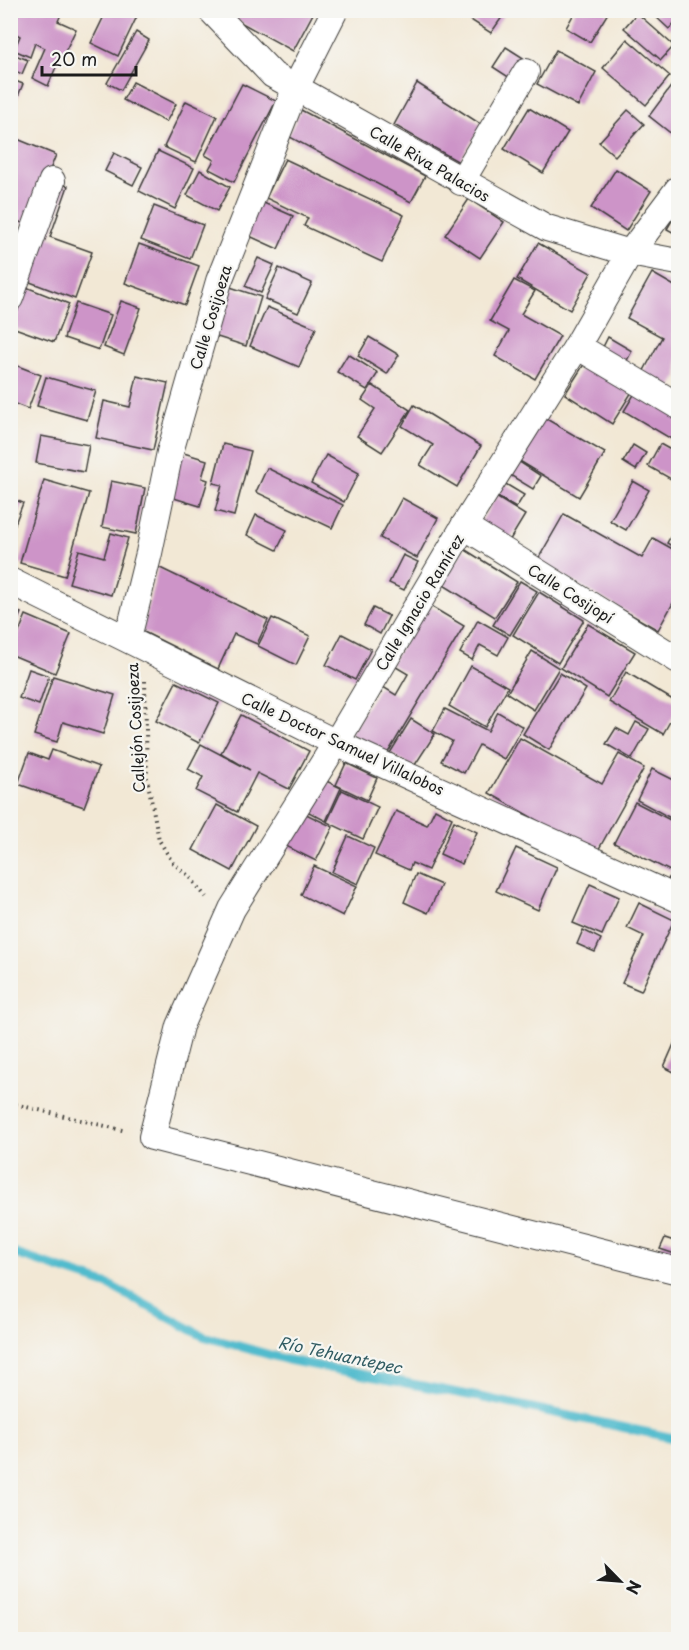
<svg xmlns="http://www.w3.org/2000/svg" width="689" height="1650" font-family="'Playpen Sans',sans-serif">
<style>
.lines{fill:none;stroke-linecap:round;stroke-linejoin:round}
.stream{stroke:#51bbcd;stroke-width:9}
.building{fill:#cd94c8}
.street-casing{stroke:#3c3b38;stroke-width:28}
.path{stroke:#3c3b38;stroke-width:4;stroke-dasharray:1.5 4.5;stroke-linecap:butt}
.street{stroke:#fff;stroke-width:26}
.labels{text-anchor:middle;dominant-baseline:central;stroke-width:4.5;stroke-linejoin:round;paint-order:stroke}
.street-label{font-size:15px;fill:#1c1c1c;stroke:#f6f6f2}
.water-label{font-size:16px;font-style:italic;fill:#315c63;stroke:#f6f6f2}
</style>
<rect width="100%" height="100%" fill="#f6f6f2"/>
<filter id="ink" filterUnits="userSpaceOnUse"><feTurbulence type="fractalNoise" baseFrequency=".0167" numOctaves="2"/><feDisplacementMap in="SourceGraphic" scale="12" xChannelSelector="R" yChannelSelector="G"/><feConvolveMatrix kernelMatrix="1 2 1 2 8 2 1 2 1" color-interpolation-filters="sRGB"/></filter>
<filter id="wash" filterUnits="userSpaceOnUse"><feTurbulence type="fractalNoise" baseFrequency=".008" numOctaves="4" result="noise"/><feDisplacementMap in="SourceGraphic" scale="24" xChannelSelector="R" yChannelSelector="G"/><feGaussianBlur stdDeviation="1.35" result="paint"/><feColorMatrix in="noise" values="0 0 0 0 0 0 0 0 0 0 0 0 0 0 0 0 0 1.4 0 .05"/><feComposite in="paint" operator="in"/></filter>
<g filter="url(#wash)">
<rect width="100%" height="100%" fill="#f2e8d5"/>
<g class="lines">
<!-- stream -->
<polyline class="stream" points="10,1252 109,1285 203,1336 288,1360 489,1399 678,1439"/>
</g>
<g id="blocks">
<!-- building -->
<g class="building">
<polygon points="10,10 29,12 30,10 63,10 58,21 76,29 63,56 61,55 48,86 32,78 45,48 35,43 30,57 14,50 20,36 15,33 10,44"/>
<polygon points="107,10 140,10 118,56 91,43"/>
<polygon points="223,10 315,10 293,51 222,12"/>
<polygon points="466,10 507,10 491,33 463,15"/>
<polygon points="576,10 604,10 608,13 590,42 566,28"/>
<polygon points="659,10 667,10 677,20 669,29 655,16"/>
<polygon points="637,13 674,46 661,60 624,28"/>
<polygon points="136,32 149,40 121,90 107,83"/>
<polygon points="627,39 670,76 646,105 603,68"/>
<polygon points="506,47 525,59 513,80 493,67"/>
<polygon points="556,50 596,72 578,106 537,84"/>
<polygon points="10,53 28,60 22,74 10,69"/>
<polygon points="10,79 23,84 11,113 10,113"/>
<polygon points="675,81 678,83 678,139 649,116"/>
<polygon points="133,82 176,104 166,122 123,100"/>
<polygon points="417,83 482,125 459,162 394,125"/>
<polygon points="242,84 276,101 234,182 209,169 214,160 205,155"/>
<polygon points="186,101 217,116 196,162 164,147"/>
<polygon points="529,108 568,132 543,173 504,149"/>
<polygon points="301,110 425,176 411,202 288,136"/>
<polygon points="628,110 644,124 615,156 599,142"/>
<polygon points="10,136 56,155 27,225 10,218"/>
<polygon points="158,151 194,168 175,209 139,191"/>
<polygon points="114,153 142,167 133,185 105,171"/>
<polygon points="285,159 404,215 382,262 304,226 308,218 266,198"/>
<polygon points="616,169 651,191 626,231 591,208"/>
<polygon points="200,170 230,187 217,211 187,195"/>
<polygon points="57,182 68,186 50,237 92,252 75,299 22,279"/>
<polygon points="469,199 504,222 480,258 445,235"/>
<polygon points="257,200 293,216 278,249 243,233"/>
<polygon points="154,206 203,225 190,259 141,240"/>
<polygon points="678,210 678,235 667,229"/>
<polygon points="538,243 591,273 570,310 517,279"/>
<polygon points="139,244 199,266 185,305 125,283"/>
<polygon points="258,258 274,265 261,293 245,286"/>
<polygon points="279,268 312,283 298,313 265,299"/>
<polygon points="652,273 678,288 678,375 668,394 640,378 662,337 627,318"/>
<polygon points="514,280 535,291 521,314 560,336 535,379 495,356 509,331 490,321"/>
<polygon points="227,286 261,297 246,346 211,335"/>
<polygon points="26,287 69,304 54,342 12,327"/>
<polygon points="121,301 141,308 124,355 104,347"/>
<polygon points="76,303 111,315 99,350 64,338"/>
<polygon points="267,307 316,328 299,367 250,346"/>
<polygon points="369,337 399,355 387,374 358,356"/>
<polygon points="608,337 632,351 625,364 601,351"/>
<polygon points="348,354 378,373 367,390 337,372"/>
<polygon points="588,358 635,387 612,424 565,394"/>
<polygon points="10,363 41,375 28,409 10,402"/>
<polygon points="137,376 168,383 153,450 96,438 104,401 130,407"/>
<polygon points="46,377 96,391 87,420 37,406"/>
<polygon points="372,385 410,410 382,452 357,436 375,409 362,400"/>
<polygon points="638,388 678,412 678,443 624,411"/>
<polygon points="414,405 481,446 457,487 420,465 433,445 402,426"/>
<polygon points="543,417 605,453 579,497 518,460"/>
<polygon points="41,436 89,445 84,472 36,463"/>
<polygon points="223,444 251,451 234,516 215,511 222,485 213,483"/>
<polygon points="660,444 678,454 678,483 648,466"/>
<polygon points="633,445 646,453 636,470 623,462"/>
<polygon points="177,451 207,460 202,478 208,480 200,506 164,495"/>
<polygon points="326,455 359,473 344,502 311,483"/>
<polygon points="518,461 541,476 533,489 510,475"/>
<polygon points="267,468 343,505 332,528 256,492"/>
<polygon points="44,480 89,493 65,576 20,563"/>
<polygon points="111,481 145,488 136,534 102,527"/>
<polygon points="633,481 649,490 626,530 610,521"/>
<polygon points="504,483 524,495 516,508 496,496"/>
<polygon points="496,497 525,515 508,543 479,525"/>
<polygon points="10,498 23,503 11,534 10,534"/>
<polygon points="402,498 438,518 417,558 380,538"/>
<polygon points="564,514 642,558 653,538 678,552 678,594 658,630 537,561"/>
<polygon points="256,515 287,530 277,550 247,535"/>
<polygon points="678,523 678,550 667,543"/>
<polygon points="111,533 128,538 111,595 69,583 79,550 104,557"/>
<polygon points="464,549 517,582 495,617 442,584"/>
<polygon points="403,555 418,562 404,590 389,583"/>
<polygon points="158,567 268,620 257,644 234,634 218,669 142,631"/>
<polygon points="520,581 537,591 510,635 493,625"/>
<polygon points="539,592 584,620 558,663 513,635"/>
<polygon points="427,604 464,626 386,756 350,734 380,685 396,695 408,674 391,664"/>
<polygon points="373,608 389,616 380,634 364,625"/>
<polygon points="10,609 21,613 10,637"/>
<polygon points="26,615 71,634 55,673 10,654"/>
<polygon points="272,618 310,636 296,665 258,646"/>
<polygon points="478,620 508,637 498,655 480,645 472,660 460,653"/>
<polygon points="588,624 635,652 607,697 561,668"/>
<polygon points="342,634 371,649 355,680 326,665"/>
<polygon points="532,651 559,668 534,710 507,693"/>
<polygon points="471,666 508,687 485,727 449,706"/>
<polygon points="29,669 49,676 39,705 19,698"/>
<polygon points="626,672 678,703 678,707 663,734 609,702"/>
<polygon points="560,673 586,689 549,750 523,734"/>
<polygon points="53,676 115,695 103,734 63,722 57,742 34,735"/>
<polygon points="176,682 219,703 199,743 156,721"/>
<polygon points="445,709 488,731 498,712 523,727 504,759 479,745 464,773 441,761 452,741 433,731"/>
<polygon points="241,715 309,751 289,789 257,773 237,812 196,791 203,777 188,769 201,744 250,770 221,753"/>
<polygon points="411,719 435,734 413,768 390,753"/>
<polygon points="636,722 649,729 632,759 606,744 616,728 629,735"/>
<polygon points="520,738 602,784 619,754 644,768 596,854 489,793"/>
<polygon points="52,750 99,767 84,807 18,784 29,753 48,760"/>
<polygon points="346,763 377,778 367,800 336,785"/>
<polygon points="652,769 678,782 678,822 637,800"/>
<polygon points="318,777 341,788 326,821 303,809"/>
<polygon points="342,790 378,807 363,839 327,822"/>
<polygon points="635,802 678,824 678,854 670,871 614,843"/>
<polygon points="217,805 256,826 232,871 193,850"/>
<polygon points="435,809 452,818 428,870 412,863 409,870 375,855 396,811 427,825"/>
<polygon points="300,811 333,827 316,861 284,845"/>
<polygon points="454,821 477,832 462,864 440,854"/>
<polygon points="348,836 374,848 358,884 332,872"/>
<polygon points="516,848 557,867 538,910 496,891"/>
<polygon points="678,859 678,888 667,882"/>
<polygon points="314,866 357,886 343,916 301,895"/>
<polygon points="416,874 441,885 428,913 404,902"/>
<polygon points="590,884 619,897 602,935 573,923"/>
<polygon points="639,903 674,920 641,991 622,983 644,936 627,928"/>
<polygon points="583,930 601,939 595,952 577,944"/>
<polygon points="678,1035 678,1074 664,1067"/>
<polygon points="678,1230 678,1255 660,1249 665,1238 674,1241"/>
</g>
</g>
</g>
<g filter="url(#ink)">
<use href="#blocks" fill-opacity="0" stroke="#3c3b38" stroke-width="1.5"/>
<g class="lines">
<defs>
<g id="street">
<polyline points="211,10 273,75 547,228 630,253 678,262"/>
<polyline points="461,182 526,72"/>
<polyline points="678,189 630,253 577,346 464,526 336,743 232,909 180,1026 152,1137 678,1271"/>
<polyline points="10,298 52,181"/>
<polyline points="577,346 678,406"/>
<polyline points="464,526 678,660"/>
<polyline points="10,581 336,743 678,899"/>
<polyline points="128,638 149,553 170,452 219,281 296,87 335,10"/>
</g>
</defs>
<!-- street casing -->
<use href="#street" class="street-casing"/>
<!-- path -->
<g class="path">
<polyline points="145,681 147,778 159,840 173,863 190,877 206,897"/>
<polyline points="10,1103 126,1131"/>
</g>
<!-- street -->
<use href="#street" class="street"/>
</g>
</g>
<g class="labels">
<!-- street labels -->
<g class="street-label">
<text transform="translate(430 163) rotate(30)">Calle Riva Palacios</text>
<text transform="translate(210 317) rotate(-73)">Calle Cosijoeza</text>
<text transform="translate(571 593) rotate(32)">Calle Cosijopí</text>
<text transform="translate(419 602) rotate(-59)">Calle Ignacio Ramírez</text>
<text transform="translate(135 728) rotate(-93)">Callejón Cosijoeza</text>
<text transform="translate(343 743) rotate(25)">Calle Doctor Samuel Villalobos</text>
</g>
<!-- water labels -->
<g class="water-label">
<text transform="translate(340 1354) rotate(12)">Río Tehuantepec</text>
</g>
</g>
<!-- margin -->
<rect width="689" height="1650" fill="none" stroke="#f6f6f2" stroke-width="36"/>
<!-- north arrow -->
<g transform="translate(620 1581) rotate(115)" stroke="#f6f6f2" stroke-width="4.5" paint-order="stroke">
<path d="M0-4.5L10 22L0 15L-10 22Z" fill="#1c1c1c"/>
<text y="-9" font-size="16" font-weight="bold" text-anchor="middle" fill="#1c1c1c">N</text>
</g>
<!-- scale -->
<path d="M42 66v9h94v-9" fill="none" stroke="#1c1c1c" stroke-width="3"/>
<text x="51" y="66" font-size="18" fill="#1c1c1c" stroke="#f6f6f2" stroke-width="4.5" paint-order="stroke">20 m</text>
</svg>
